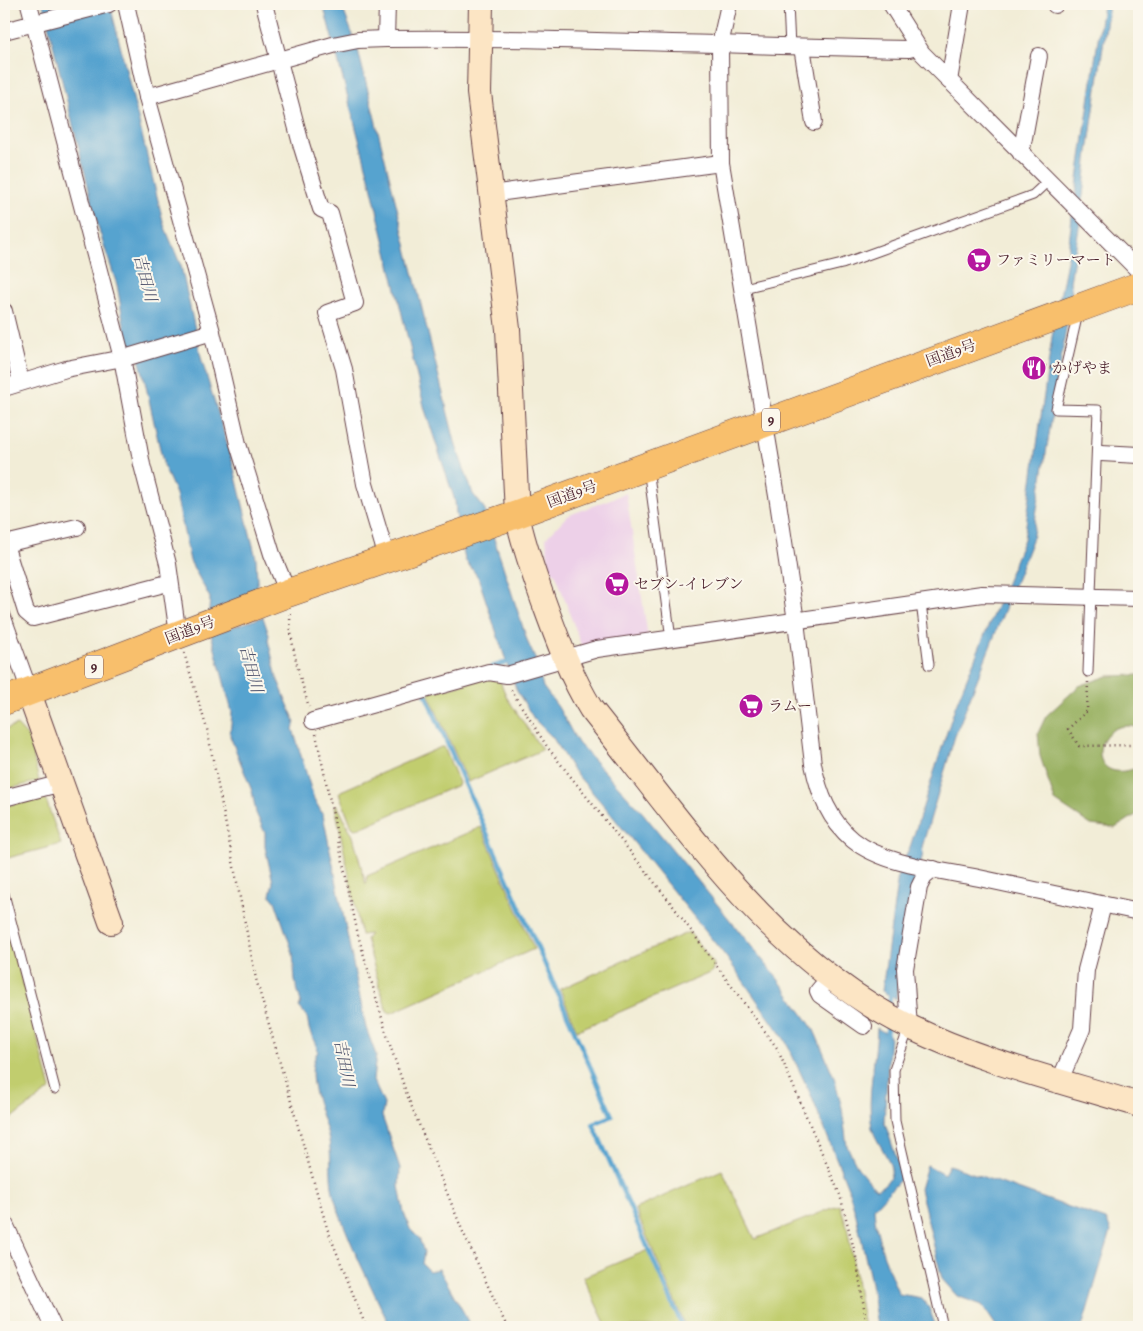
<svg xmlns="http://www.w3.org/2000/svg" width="1143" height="1331" font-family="Alegreya,'Noto Serif JP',serif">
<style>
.built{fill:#edd0e8}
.green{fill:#c1cd6e;stroke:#86764c}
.forest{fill:#98b061;stroke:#716846}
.water{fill:#57a3cf;stroke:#50617d}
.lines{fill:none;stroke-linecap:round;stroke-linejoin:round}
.stream{stroke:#57a3cf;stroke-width:4.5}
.lane-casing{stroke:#633e45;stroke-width:11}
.street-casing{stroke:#633e45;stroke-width:18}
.secondary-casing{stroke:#633e45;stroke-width:26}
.highway-casing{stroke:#633e45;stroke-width:29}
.path{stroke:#633e45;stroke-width:2.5;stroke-dasharray:1 4;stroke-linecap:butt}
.lane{stroke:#fff;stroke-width:9}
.street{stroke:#fff;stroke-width:16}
.secondary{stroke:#fce5c4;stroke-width:24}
.highway{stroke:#f8bf6c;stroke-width:28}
.labels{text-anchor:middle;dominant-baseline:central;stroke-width:4;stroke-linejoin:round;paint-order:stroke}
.shield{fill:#fbf7ec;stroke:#7f6065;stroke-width:1}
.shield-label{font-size:14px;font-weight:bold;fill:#4a1f2b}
.poi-label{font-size:15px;fill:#4a1f2b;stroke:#fbf7ec;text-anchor:start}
.street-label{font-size:15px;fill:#4a1f2b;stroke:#fbf7ec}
.water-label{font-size:16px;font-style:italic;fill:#4f546d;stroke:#fbf7ec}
</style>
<rect width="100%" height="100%" fill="#fbf7ec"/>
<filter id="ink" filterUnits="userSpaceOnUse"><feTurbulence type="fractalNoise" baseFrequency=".02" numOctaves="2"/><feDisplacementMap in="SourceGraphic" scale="10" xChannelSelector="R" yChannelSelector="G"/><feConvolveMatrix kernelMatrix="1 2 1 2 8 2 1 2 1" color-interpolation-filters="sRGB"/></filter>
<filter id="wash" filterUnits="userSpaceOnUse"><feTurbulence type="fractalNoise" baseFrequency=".0096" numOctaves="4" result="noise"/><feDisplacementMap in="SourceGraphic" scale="20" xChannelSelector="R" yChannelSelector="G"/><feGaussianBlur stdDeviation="1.12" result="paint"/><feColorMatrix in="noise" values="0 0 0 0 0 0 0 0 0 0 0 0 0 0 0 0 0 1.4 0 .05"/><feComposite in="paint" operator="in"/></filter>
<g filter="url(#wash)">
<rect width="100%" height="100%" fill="#f2edd7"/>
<!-- built -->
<polygon class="built" points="626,493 648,637 582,648 556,575 549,566 546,538 567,516"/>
<!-- green -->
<g class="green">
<polygon points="487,678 500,681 507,698 542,750 468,782 428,693"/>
<polygon points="17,725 29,738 39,781 4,790 4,730"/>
<polygon points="441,747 444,747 459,783 458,785 360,828 355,829 352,827 339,793 341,791"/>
<polygon points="45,797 61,844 4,859 4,806"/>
<polygon points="337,805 353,836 366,885 367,876 481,827 534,949 391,1013 387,1011 366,939 370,934 361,935 335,806"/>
<polygon points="4,912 51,1089 4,1124"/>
<polygon points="689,932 714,964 712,972 578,1030 576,1029 560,989"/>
<polygon points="722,1170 755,1239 840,1205 847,1227 864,1327 686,1327 635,1209"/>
<polygon points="648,1250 682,1327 607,1327 583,1277"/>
</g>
<!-- forest -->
<path class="forest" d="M 1108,676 L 1139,675 L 1139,728 C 1092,713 1082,790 1139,767 L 1139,813 L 1115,828 L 1091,825 L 1055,801 L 1040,756 L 1038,733 L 1046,716 L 1079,686 Z"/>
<!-- water -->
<g class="water">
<polygon points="43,4 110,4 164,225 181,266 202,361 231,456 256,558 258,603 208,622 210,598 190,561 176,494 164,467 143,373 139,359 127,342 117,285 99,230"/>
<polygon points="323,4 341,4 357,46 456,446 473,494 484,508 528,643 538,665 510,673 478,577 465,560 456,514 455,501 425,410 369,177"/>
<polygon points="1103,4 1109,4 1088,152 1082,204 1075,200"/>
<polygon points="1073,208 1081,216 1070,282 1072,292 1032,540 955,736 922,847 923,853 901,950 896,999 882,991 899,868 910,847 955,707 1024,539 1052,337 1067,261"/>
<path d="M 263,617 L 269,635 L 268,640 L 277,678 L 295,722 L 293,729 L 314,799 L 323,815 L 366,1028 L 376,1055 L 373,1080 L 384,1104 L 382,1116 L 400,1168 L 399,1186 L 404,1213 L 410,1229 L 419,1238 L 424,1252 L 422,1264 L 429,1271 L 439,1269 L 472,1327 L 390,1327 C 371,1285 348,1242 334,1197 C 329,1179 332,1158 329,1140 C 323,1112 302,1078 318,1051 C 316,1044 309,1031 309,1028 C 307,1016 308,1017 299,1007 L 301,1002 L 295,981 L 293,953 L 275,901 L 270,895 L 273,882 L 265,847 L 265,833 L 256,813 L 252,791 L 230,736 L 232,712 L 211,634 Z"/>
<path d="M 538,667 L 543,687 L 558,707 L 578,743 L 642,812 L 778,979 L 803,1014 L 814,1030 L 834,1077 L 842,1108 L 847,1146 L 858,1168 L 876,1189 C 884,1187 893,1177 891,1169 C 890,1158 876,1142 872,1128 C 866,1098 876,1058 877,1028 L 890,1036 L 884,1120 L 901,1172 L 900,1180 L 874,1208 C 875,1235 888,1270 899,1294 L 922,1298 L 929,1308 L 936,1327 L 877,1327 L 871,1283 L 856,1215 L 848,1188 L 811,1095 L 785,1040 L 727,958 L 606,808 L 572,769 L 553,738 L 534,719 L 517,691 L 511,675 Z"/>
<polygon points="927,1165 944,1174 949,1165 1106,1220 1111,1231 1082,1327 997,1327 982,1305 957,1296 942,1279 920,1189"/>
</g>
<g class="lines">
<!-- stream -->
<g class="stream">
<polyline points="492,667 511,661"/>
<polyline points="425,693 612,1116 593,1124 683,1327"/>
<polyline points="889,1007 891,990"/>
<polyline points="886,1039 888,1022"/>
</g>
</g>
</g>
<g filter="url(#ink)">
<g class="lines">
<defs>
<g id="lane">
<polyline points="788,4 790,47"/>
<polyline points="744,288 842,264 1033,195 1048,181"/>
<polyline points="1078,313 1056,409 1098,410 1088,672"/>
<polyline points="648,468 671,639"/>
<polyline points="921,603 929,665"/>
<polyline points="4,610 32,688"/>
<polyline points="4,629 26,691"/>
<polyline points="4,894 55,1089"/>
<polyline points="909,1027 894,1070 895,1121 943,1327"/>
</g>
<g id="street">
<polyline points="29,4 122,358 142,465 168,564 178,635"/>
<polyline points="126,4 147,97 212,332 238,444 272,554 288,593"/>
<polyline points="264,4 301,144 321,209 330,213 355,303 327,313 344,369 365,484 387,558"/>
<path d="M 387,4 L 386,39 C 561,37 735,46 909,49 L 917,47"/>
<path d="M 729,4 L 720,45 L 721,163 L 778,502 L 796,621 L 813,764 C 819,794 829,820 853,840 C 884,865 940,870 979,878 C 1032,889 1086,901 1139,912"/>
<polyline points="891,4 922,53 1139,271"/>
<polyline points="1055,5 1055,4"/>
<polyline points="4,31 109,4"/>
<polyline points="802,47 814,122"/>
<polyline points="949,81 962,4"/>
<polyline points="147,97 333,45 358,40 386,39"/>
<polyline points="1021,154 1039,56"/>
<polyline points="490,194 721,163"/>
<polyline points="4,311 21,382"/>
<polyline points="4,388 66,369 128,357 212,332"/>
<polyline points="1101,453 1139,455"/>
<polyline points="4,541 26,612 33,618 164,584"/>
<polyline points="5,544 77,527"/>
<polyline points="313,721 489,672 507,675 597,649 982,594 1139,598"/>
<polyline points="4,798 62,783"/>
<polyline points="829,978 818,991 820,995 864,1026"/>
<polyline points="909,1027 905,969 919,887 924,877 934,869"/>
<polyline points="1060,1080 1082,1029 1086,970 1103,905"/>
<polyline points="4,1222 53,1327"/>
</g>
<g id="secondary">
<path d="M 481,4 L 479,93 L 508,329 L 517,514 C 523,544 533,571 543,600 C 557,638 570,675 591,709 C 685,826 772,959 910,1027 C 982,1062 1062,1081 1139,1105"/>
<polyline points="29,693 111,922"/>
</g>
<polyline id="highway" points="4,701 288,593 517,514 1139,286"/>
</defs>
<!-- lane casing -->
<use href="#lane" class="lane-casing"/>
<!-- street casing -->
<use href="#street" class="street-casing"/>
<!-- secondary casing -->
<use href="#secondary" class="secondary-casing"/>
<!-- highway casing -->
<use href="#highway" class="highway-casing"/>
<!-- path -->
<g class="path">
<polyline points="1045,366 1055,368"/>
<path d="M 290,614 C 290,645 300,677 309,707"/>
<polyline points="184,653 207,729 256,979 327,1228 366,1327"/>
<polyline points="1088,682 1087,711 1068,729 1079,746 1134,745"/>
<polyline points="511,690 548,748 670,902 777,1048 840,1195 856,1257 867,1327"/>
<polyline points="316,734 358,935 388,1039 407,1095 463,1232 507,1327"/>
</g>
<!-- lane -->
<use href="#lane" class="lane"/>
<!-- street -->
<use href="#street" class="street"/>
<!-- secondary -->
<use href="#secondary" class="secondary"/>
<!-- highway -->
<use href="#highway" class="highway"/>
</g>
</g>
<!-- icons -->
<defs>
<symbol id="supermarket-disc" viewBox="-11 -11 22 22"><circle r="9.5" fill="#b5179e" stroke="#fbf7ec"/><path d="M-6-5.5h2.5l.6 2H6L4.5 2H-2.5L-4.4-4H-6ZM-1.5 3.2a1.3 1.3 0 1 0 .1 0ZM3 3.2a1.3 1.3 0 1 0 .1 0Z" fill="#fff"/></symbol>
<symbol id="restaurant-disc" viewBox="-11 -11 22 22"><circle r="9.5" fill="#b5179e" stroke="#fbf7ec"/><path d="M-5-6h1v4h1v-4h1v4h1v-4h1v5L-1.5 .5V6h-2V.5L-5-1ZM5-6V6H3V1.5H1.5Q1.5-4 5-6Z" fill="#fff"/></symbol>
</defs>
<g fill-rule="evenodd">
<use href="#supermarket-disc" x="965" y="246" width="28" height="28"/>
<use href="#restaurant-disc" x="1020" y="354" width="28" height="28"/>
<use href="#supermarket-disc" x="603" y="570" width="28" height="28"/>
<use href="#supermarket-disc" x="737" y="692" width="28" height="28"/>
</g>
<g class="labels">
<!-- shield labels -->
<g class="shield">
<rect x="762" y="408.5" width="18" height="23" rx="4"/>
<rect x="85" y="655.5" width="18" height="23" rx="4"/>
</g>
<g class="shield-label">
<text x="771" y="420">9</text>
<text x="94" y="667">9</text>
</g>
<!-- poi labels -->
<g class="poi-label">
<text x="996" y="260">ファミリーマート</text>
<text x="1052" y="368">かげやま</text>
<text x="634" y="584">セブン-イレブン</text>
<text x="768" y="706">ラムー</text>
</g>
<!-- street labels -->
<g class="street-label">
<text transform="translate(951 353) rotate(-20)">国道9号</text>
<text transform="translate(572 494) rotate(-20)">国道9号</text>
<text transform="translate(190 630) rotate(-21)">国道9号</text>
</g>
<!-- water labels -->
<g class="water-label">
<text transform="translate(145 278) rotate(75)">吉田川</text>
<text transform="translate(251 669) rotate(75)">吉田川</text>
<text transform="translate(344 1063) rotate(79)">吉田川</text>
</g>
</g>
<!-- margin -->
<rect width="1143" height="1331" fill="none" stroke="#fbf7ec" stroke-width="20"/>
</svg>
